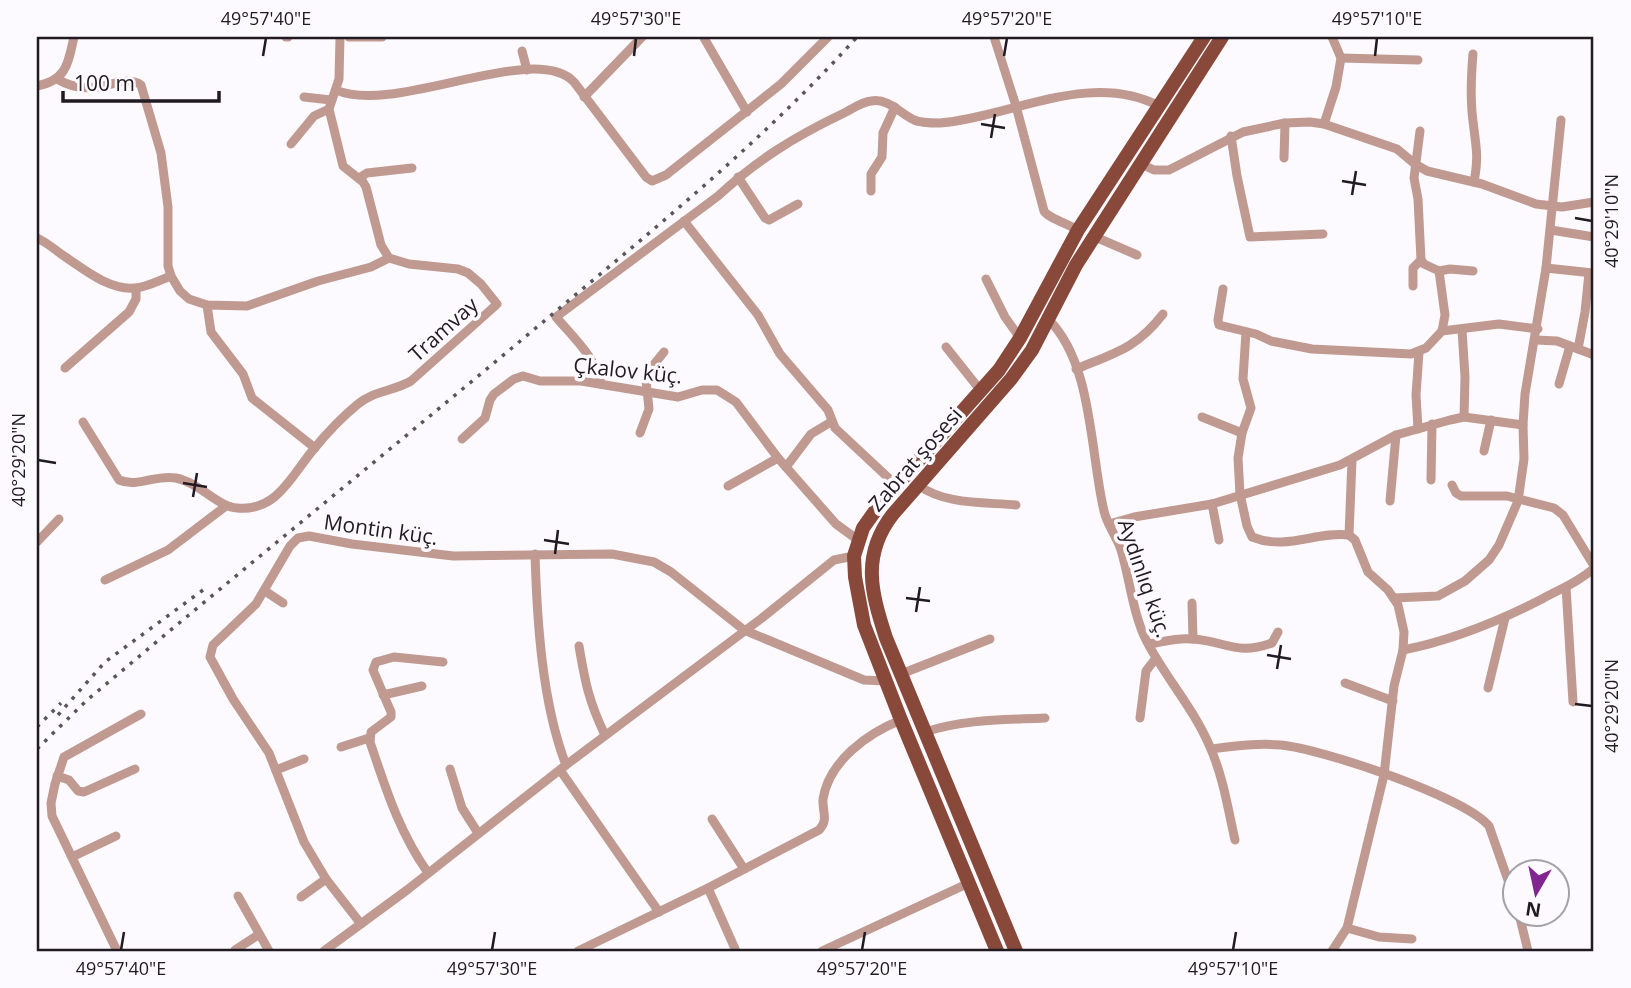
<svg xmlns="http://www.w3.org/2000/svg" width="1631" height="988" font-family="'Open Sans',sans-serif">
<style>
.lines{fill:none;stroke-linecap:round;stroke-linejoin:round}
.minor{stroke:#c09a91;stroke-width:9}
.primary{stroke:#88493b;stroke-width:14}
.rail{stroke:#59555b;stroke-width:3.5;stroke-dasharray:3.5 7;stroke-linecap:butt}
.ticks{fill:none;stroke:#201b22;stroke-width:2.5}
.labels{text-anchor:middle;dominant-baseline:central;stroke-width:7;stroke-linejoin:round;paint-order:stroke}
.street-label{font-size:21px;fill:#201b22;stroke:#fcfafe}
.neatline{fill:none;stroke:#201b22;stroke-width:2.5}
.ticks-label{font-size:18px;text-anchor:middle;fill:#201b22}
</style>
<rect width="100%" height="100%" fill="#fcfafe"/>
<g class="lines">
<!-- minor -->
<g class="minor">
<polyline points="286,37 288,37"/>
<polyline points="349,37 382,37"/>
<path d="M 994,37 L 1016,106 L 1044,211 C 1048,218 1069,224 1078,230"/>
<polyline points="704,38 747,112"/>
<polyline points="522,51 527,70"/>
<path d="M 1473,54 C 1471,77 1470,99 1473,121 C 1476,148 1479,155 1474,182"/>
<polyline points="1341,58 1418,60"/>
<path d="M 57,79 C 69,86 83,89 96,87 C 110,86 129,76 141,85 L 161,153 L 168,207 L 168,266 L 171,276 L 180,291 L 189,299 L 207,305 L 247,306 L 318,281 L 371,267 L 389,258"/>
<path d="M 37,86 C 67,80 68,63 74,37"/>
<path d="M 336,90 C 395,116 534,40 574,82 L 646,177 L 652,181 L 666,175 L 781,84 L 828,37"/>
<polyline points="304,97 331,100"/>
<polyline points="584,97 642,37"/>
<polyline points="1324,124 1336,87 1341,58 1332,37"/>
<polyline points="1420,131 1414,178 1418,199 1421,260 1424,264 1439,271 1445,315 1442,331"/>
<polyline points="1231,136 1237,176 1250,237 1323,234"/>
<polyline points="291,144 314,116 329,109"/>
<polyline points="1284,158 1285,123"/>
<polyline points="1141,164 1154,170 1169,170 1243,132 1285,123 1310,122 1324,124 1397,149 1415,164 1427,171 1482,184 1536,204 1562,207 1594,202"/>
<polyline points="738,177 765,218 769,220 798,204"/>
<polyline points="359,178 367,173 412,168"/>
<polyline points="871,191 871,174 882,157 883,133 895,107"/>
<polyline points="684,221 758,315 780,354 828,410 835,428 896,485"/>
<polyline points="1551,230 1594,237"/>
<polyline points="1093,236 1137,255"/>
<path d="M 37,238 C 48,243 55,250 64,256 C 85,270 109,290 134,288 C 146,288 160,280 171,276"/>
<polyline points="1546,268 1593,273"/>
<polyline points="1439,271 1450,269 1473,271"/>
<polyline points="986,279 1005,317 1020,338"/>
<polyline points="1413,286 1413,268 1421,260"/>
<polyline points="1223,289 1218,320 1219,325 1256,334 1271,341 1312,349 1411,354 1426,348 1442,331 1499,324 1538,329"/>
<polyline points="207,305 211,332 243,374 252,398 315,448"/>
<path d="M 1048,319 C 1093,363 1090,453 1104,511 C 1107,525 1117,537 1121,550 C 1130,580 1133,615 1147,642 C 1166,678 1194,709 1210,747 C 1223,776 1228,809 1235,840"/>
<polyline points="1462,330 1465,377 1464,417"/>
<path d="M 1246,332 L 1243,379 L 1251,408 L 1242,433 L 1238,458 L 1240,494 L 1247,526 L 1252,537 C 1287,551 1316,531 1349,535"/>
<polyline points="1536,340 1557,341 1594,355"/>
<polyline points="946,347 981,391"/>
<polyline points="1578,349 1585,312 1589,273"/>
<polyline points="65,368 129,312 136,299 136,289"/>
<path d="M 1076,369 C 1115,353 1137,348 1163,314"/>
<path d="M 601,384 C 597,359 572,336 556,317 L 718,196 C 757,160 794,137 842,114 C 851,110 861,102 871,101 C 889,98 899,113 914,120 C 921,123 932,123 940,123 C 1011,117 1089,70 1159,106"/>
<polyline points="1559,384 1570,346"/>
<polyline points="1202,417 1242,433"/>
<path d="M 83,422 L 119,480 C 138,488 156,474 176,478 C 200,483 218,507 237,508 C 277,512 292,475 313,450 C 326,434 342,417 358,404 C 373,391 394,391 411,381 L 495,306 L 497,304 L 481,284 L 468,273 L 458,269 L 409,264 L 389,258 L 381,245 L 366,187 L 363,182 L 343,166 L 329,109 L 339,79 L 340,37"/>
<polyline points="1418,429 1416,395 1419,352"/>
<polyline points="640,433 649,409 646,380 651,368 664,352"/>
<polyline points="462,439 485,418 490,400 494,394 514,379 523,376 540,381 581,381 678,397 702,390 717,390 736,402 778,458 836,524 858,540"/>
<polyline points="1484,451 1491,420"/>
<polyline points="786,467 811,434 831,422"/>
<polyline points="1431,480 1432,424"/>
<path d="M 918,485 C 945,505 984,502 1016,505"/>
<polyline points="1452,485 1456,493 1461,496 1507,496 1554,508 1563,515 1594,566"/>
<polyline points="728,486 778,458"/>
<polyline points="1390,501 1396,435"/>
<polyline points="1212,504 1219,540"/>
<polyline points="1109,524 1134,517 1212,504 1340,465 1396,435 1450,420 1464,417 1523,425"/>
<polyline points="37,542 59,519"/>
<path d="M 535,554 C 537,621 542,703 566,765"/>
<polyline points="105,580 168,550 226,506"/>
<polyline points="1566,587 1573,702"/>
<polyline points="265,591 283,603"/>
<polyline points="1394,598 1438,596 1465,581 1489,560 1499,545 1518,501 1524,459 1523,425 1525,394 1546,268 1561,120"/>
<polyline points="1192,603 1193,639"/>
<path d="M 1149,644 C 1163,642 1178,637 1192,639 C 1226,641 1236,656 1272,643 L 1278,632"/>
<path d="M 579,646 C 585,682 589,702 605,735"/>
<path d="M 1403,650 C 1453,640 1497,622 1542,599 C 1560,589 1579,582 1594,568"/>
<polyline points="901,674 990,639"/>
<polyline points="1345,683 1393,701"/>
<polyline points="1488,688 1505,618"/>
<polyline points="383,695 422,686"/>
<polyline points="1140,718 1146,671 1156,658"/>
<path d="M 925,732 C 964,719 1004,720 1045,718"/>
<polyline points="341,747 369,738"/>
<path d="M 1211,749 C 1235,746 1257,743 1281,745 C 1322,749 1463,796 1489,826 L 1516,903"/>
<polyline points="450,769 462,808 478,833"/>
<polyline points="276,770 304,759"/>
<polyline points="560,770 659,912"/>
<polyline points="57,776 69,780 78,791 84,792 135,769"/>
<polyline points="712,819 744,869"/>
<polyline points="72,857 116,836"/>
<path d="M 428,873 C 399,832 386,789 370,742 L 371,732 L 391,717 L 391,712 L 373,670 L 376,662 L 394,657 L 443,662"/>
<polyline points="708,888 736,951"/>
<polyline points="238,896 269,951"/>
<polyline points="301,897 326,879"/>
<polyline points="1519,914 1528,951"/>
<polyline points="361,924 326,879 304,842 269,753 233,699 210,657 213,645 256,604 290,546 298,538 309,536 352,544 453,556 612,554 654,562 671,572 744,630 864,680 885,681"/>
<polyline points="1347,928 1379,937 1412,939"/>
<polyline points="235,950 258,935"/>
<polyline points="117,951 52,816 51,803 55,784 64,757 141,714"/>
<polyline points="324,951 407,890 566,765 762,618 834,560 854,556"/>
<path d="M 578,951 L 708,888 L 819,830 C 829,820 822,811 823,799 C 829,761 868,733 901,720"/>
<polyline points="822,951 969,883"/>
<polyline points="1332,951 1347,928 1384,775 1394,686 1403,650 1404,632 1398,605 1388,590 1368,572 1355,540 1349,535 1352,460"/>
</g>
<!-- primary -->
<g class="primary">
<polyline points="997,951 901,720 864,625 855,577 854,556 863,528 880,504 999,370 1020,338 1078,230 1204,37"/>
<path d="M 1016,951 L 886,638 C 871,592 861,555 893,514 L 1011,379 L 1032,350 L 1076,265 L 1222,37"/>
</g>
<!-- rail -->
<g class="rail">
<polyline points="58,715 105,662 203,590"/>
<polyline points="37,727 61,703"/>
<path d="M 37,749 L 86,701 C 239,572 395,446 549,317 C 655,228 764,140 857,37"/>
</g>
</g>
<!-- ticks -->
<path class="ticks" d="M 263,56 L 266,38M 634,56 L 636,38M 1004,56 L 1007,38M 1375,56 L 1377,38M 981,124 L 1005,128M 991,138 L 995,114M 1342,181 L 1366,185M 1352,195 L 1356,171M 1575,218 L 1592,221M 38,460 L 56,463M 183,483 L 207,487M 193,497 L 197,473M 544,540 L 569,544M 555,554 L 558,530M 906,598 L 930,601M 916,612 L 920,587M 1267,655 L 1291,659M 1277,669 L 1281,645M 1575,704 L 1592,706M 121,950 L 124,932M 492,950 L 495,932M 862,950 L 865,932M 1233,950 L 1236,932"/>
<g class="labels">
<!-- street labels -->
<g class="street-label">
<text transform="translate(443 329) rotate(-42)">Tramvay</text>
<text transform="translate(628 370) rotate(6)">Çkalov küç.</text>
<text transform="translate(915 459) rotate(-49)">Zabrat şosesi</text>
<text transform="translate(381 529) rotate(8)">Montin küç.</text>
<text transform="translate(1145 578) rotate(71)">Aydınlıq küç.</text>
</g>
</g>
<!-- border -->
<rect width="1631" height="988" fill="none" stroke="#fcfafe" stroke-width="77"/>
<!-- north arrow -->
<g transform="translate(1536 893) rotate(189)"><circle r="33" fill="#fcfafe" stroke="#a4a1a6" stroke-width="2"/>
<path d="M0-5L12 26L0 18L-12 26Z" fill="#812591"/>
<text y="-10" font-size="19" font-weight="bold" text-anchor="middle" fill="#201b22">N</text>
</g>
<!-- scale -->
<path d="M63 91v10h156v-10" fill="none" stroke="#201b22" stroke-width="3.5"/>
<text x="74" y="91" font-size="21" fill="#201b22" stroke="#fcfafe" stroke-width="5" paint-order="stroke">100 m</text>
<rect x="38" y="38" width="1554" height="912" class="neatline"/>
<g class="ticks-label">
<text x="266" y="25">49°57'40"E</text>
<text x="636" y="25">49°57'30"E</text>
<text x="1007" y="25">49°57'20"E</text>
<text x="1377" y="25">49°57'10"E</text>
<text transform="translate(1612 221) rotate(-90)" y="6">40°29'10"N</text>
<text transform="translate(19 460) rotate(-90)" y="6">40°29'20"N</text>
<text transform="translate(1612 706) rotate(-90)" y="6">40°29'20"N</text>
<text x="121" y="975">49°57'40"E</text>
<text x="492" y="975">49°57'30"E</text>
<text x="862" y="975">49°57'20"E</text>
<text x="1233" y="975">49°57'10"E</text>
</g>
</svg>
